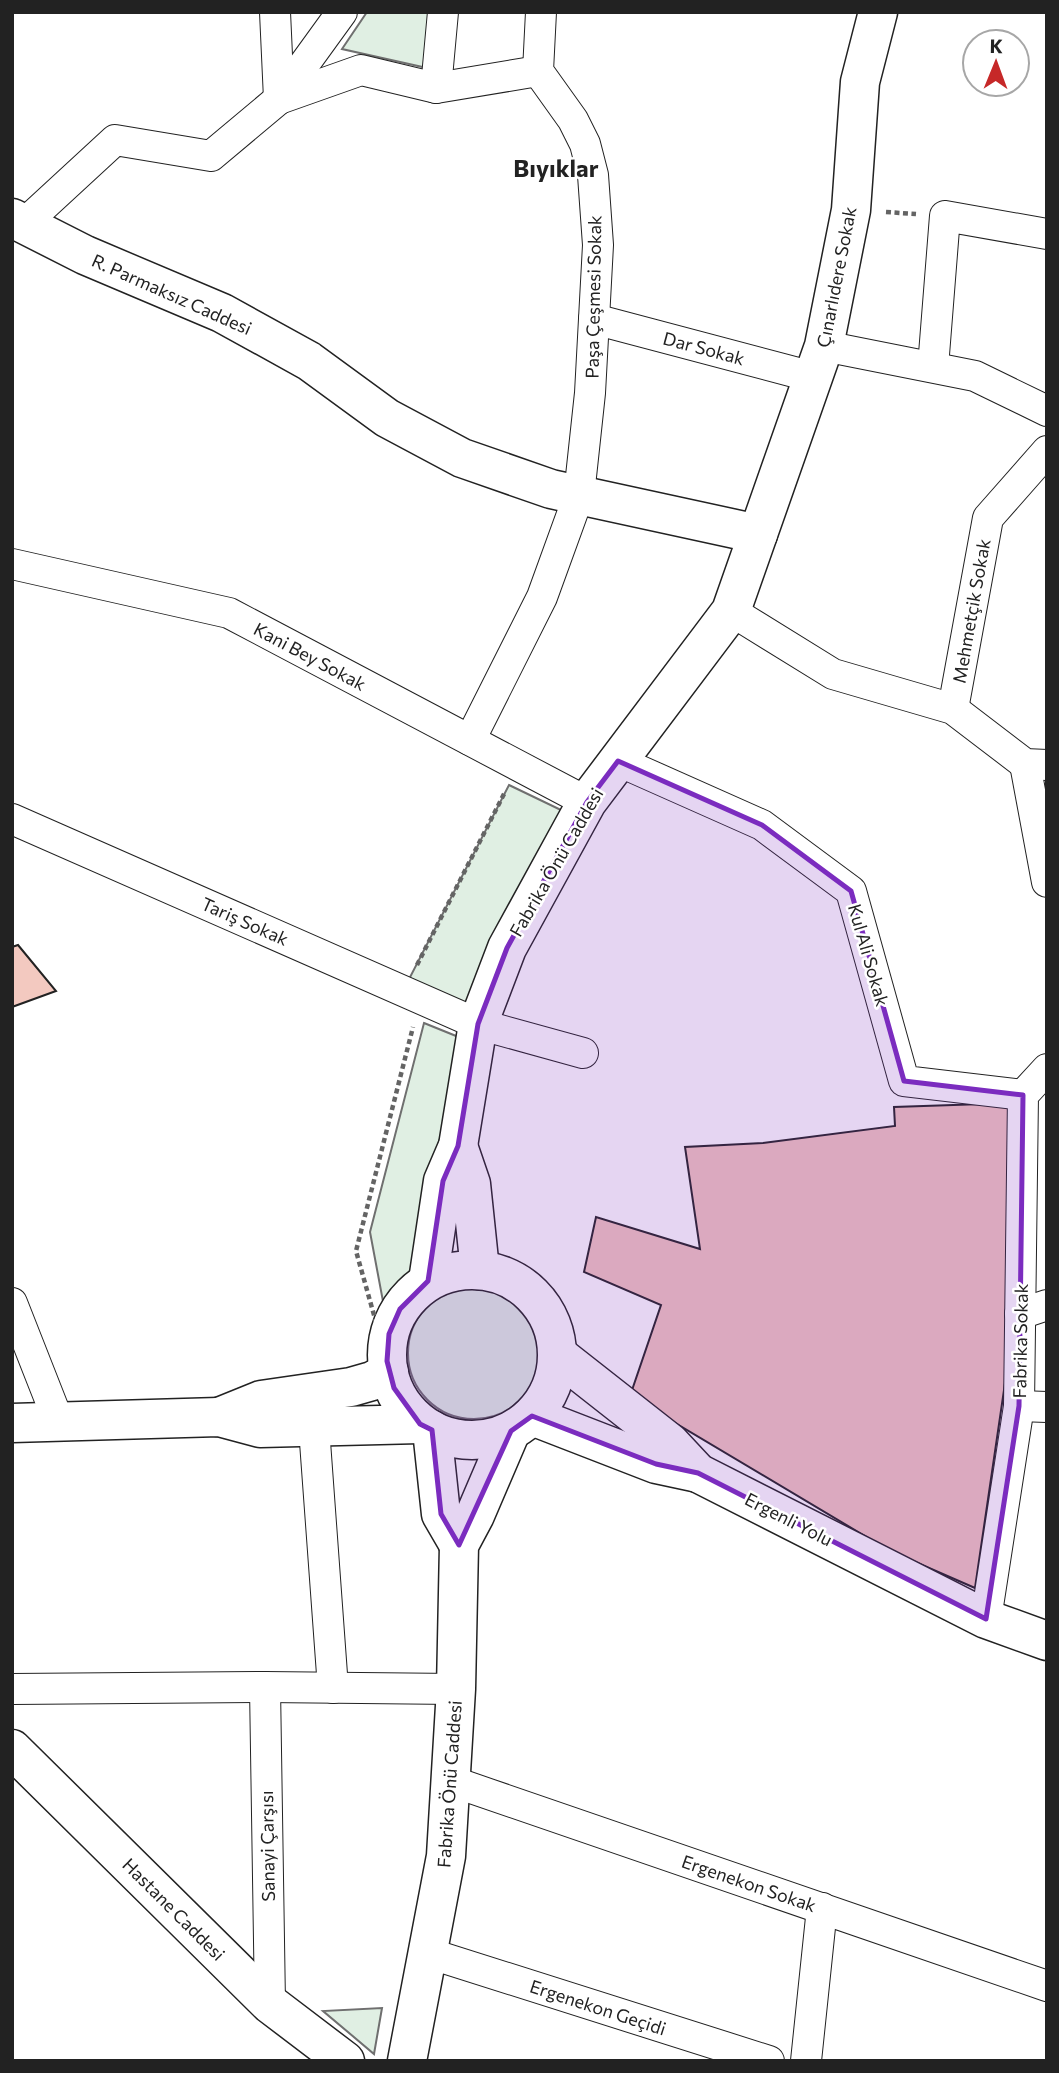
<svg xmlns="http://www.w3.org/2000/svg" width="1059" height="2073" font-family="Commissioner,sans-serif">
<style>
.green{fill:#e0efe3;stroke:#6f6f6f;stroke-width:2}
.building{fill:#f3c9c0;stroke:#222;stroke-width:2}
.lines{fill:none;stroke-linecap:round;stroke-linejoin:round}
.street-casing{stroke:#222;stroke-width:32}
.secondary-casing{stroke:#222;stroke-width:41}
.path{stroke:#646464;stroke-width:4.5;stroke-dasharray:5 3.5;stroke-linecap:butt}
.street{stroke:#fff;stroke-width:30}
.secondary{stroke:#fff;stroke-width:38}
.marked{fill:#7b2cbf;fill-opacity:0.2;stroke:#7b2cbf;stroke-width:5;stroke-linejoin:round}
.labels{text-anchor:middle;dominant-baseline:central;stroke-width:5;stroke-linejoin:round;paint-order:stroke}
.street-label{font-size:18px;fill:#222;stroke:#fff}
.district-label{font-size:24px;font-weight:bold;fill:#222;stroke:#fff}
</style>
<rect width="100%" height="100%" fill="#fff"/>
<!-- green -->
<g class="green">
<polygon points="367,12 431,12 427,68 342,49"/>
<polygon points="509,785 561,810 462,1011 407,983"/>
<polygon points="424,1023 461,1038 429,1241 385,1312 370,1232"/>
<circle cx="474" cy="1353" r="66"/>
<polygon points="382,2008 374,2054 323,2011"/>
</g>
<!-- building -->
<g class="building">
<polygon points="18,945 56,991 12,1007 12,947"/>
<polygon points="1013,1103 1009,1356 975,1588 890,1551 630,1396 661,1305 584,1272 596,1217 700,1249 685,1147 763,1143 895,1126 894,1107"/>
</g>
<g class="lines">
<defs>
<g id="street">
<polyline points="275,12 279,99"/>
<polyline points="436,88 443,12"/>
<polyline points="279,99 361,70 436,88 538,71"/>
<polyline points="25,223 115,140 211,156 279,99 342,12"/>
<polyline points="594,319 813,377"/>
<polyline points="824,346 975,376 1047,411"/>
<polyline points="933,367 945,216 1047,234"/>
<polyline points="12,564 229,613 587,802"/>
<polyline points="731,611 833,674 953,709 1025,764 1047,765"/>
<polyline points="953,709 988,518 1047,451"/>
<polyline points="470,740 542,597 579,495 590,393 598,245 593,175 585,144 573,120 538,71 541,12"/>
<polyline points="618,761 762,825 851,891 904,1081 1023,1095"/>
<polyline points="1025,764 1047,882"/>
<polyline points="12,819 478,1024 583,1053"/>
<polyline points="12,1303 58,1420"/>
<polyline points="1020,1314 1047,1305"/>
<polyline points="1019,1406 1047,1407"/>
<polyline points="314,1428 333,1688"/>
<polyline points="986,1619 1019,1406 1023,1095 1047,1069"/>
<polyline points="265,1687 270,2004"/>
<polyline points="12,1689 265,1687 456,1689"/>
<polyline points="451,1781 1047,1986"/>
<polyline points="428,1953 769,2061"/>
<polyline points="806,2061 822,1908"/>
</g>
<g id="secondary">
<polyline points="12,218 85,255 222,313 309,361 387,418 462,458 551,489 758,534"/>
<polyline points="458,1146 471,1184 480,1270"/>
<circle cx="472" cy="1355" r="85"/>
<polyline points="428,1281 443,1181 458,1146 478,1024 507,948 587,802 731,611 824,346 851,210 860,82 878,12"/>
<polyline points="558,1355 670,1443 698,1473 986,1619 1047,1641"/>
<polyline points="532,1416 656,1464 698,1473"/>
<polyline points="219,1417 261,1400 351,1387 372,1381 389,1372"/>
<polyline points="12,1423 219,1417 260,1428 420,1424"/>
<polyline points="432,1430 441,1514 459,1545"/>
<polyline points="12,1749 270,2004 345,2061"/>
<polyline points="407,2061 446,1856 456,1689 459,1545 475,1515 511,1431"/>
</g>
</defs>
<!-- street casing -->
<use href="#street" class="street-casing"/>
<!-- secondary casing -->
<use href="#secondary" class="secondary-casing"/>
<!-- path -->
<g class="path">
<polyline points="886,212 916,214"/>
<polyline points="417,965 505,792"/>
<polyline points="381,1340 356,1251 413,1027"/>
</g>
<!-- street -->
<use href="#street" class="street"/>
<!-- secondary -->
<use href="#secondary" class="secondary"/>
</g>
<!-- marked area -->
<path class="marked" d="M 618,761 L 762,825 L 851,891 L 904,1081 L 1023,1095 L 1019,1406 L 986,1619 L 698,1473 L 656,1464 L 532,1416 L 511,1431 L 459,1545 L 441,1514 L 432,1430 L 420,1424 L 394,1388 L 387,1361 L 389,1334 L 400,1309 L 428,1281 L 443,1181 L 458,1146 L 478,1024 L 507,948 L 587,802 Z"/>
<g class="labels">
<!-- street labels -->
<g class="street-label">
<text transform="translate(836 277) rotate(-79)">Çınarlıdere Sokak</text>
<text transform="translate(172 294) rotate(24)">R. Parmaksız Caddesi</text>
<text transform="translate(593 297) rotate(-89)">Paşa Çeşmesi Sokak</text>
<text transform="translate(704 348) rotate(15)">Dar Sokak</text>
<text transform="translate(971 611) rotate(-80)">Mehmetçik Sokak</text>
<text transform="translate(310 656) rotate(28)">Kani Bey Sokak</text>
<text transform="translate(556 862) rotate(-60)">Fabrika Önü Caddesi</text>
<text transform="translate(245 921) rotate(24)">Tariş Sokak</text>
<text transform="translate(869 955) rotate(74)">Kul Ali Sokak</text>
<text transform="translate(1020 1341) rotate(-89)">Fabrika Sokak</text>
<text transform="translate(789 1519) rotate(27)">Ergenli Yolu</text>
<text transform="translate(449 1784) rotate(-86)">Fabrika Önü Caddesi</text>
<text transform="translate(267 1846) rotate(-91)">Sanayi Çarşısı</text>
<text transform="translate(749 1883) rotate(19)">Ergenekon Sokak</text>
<text transform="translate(174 1909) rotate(45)">Hastane Caddesi</text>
<text transform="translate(598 2007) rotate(18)">Ergenekon Geçidi</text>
</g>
<!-- district labels -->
<g class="district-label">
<text x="556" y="167">Bıyıklar</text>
</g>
</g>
<!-- border -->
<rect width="1059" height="2073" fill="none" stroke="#222222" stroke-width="28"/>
<!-- north arrow -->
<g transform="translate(996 63) rotate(1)"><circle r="33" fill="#ffffff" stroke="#a7a7a7" stroke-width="2"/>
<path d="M0-5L12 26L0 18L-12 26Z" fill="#c62828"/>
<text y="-10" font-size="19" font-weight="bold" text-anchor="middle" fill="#222222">K</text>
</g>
</svg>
